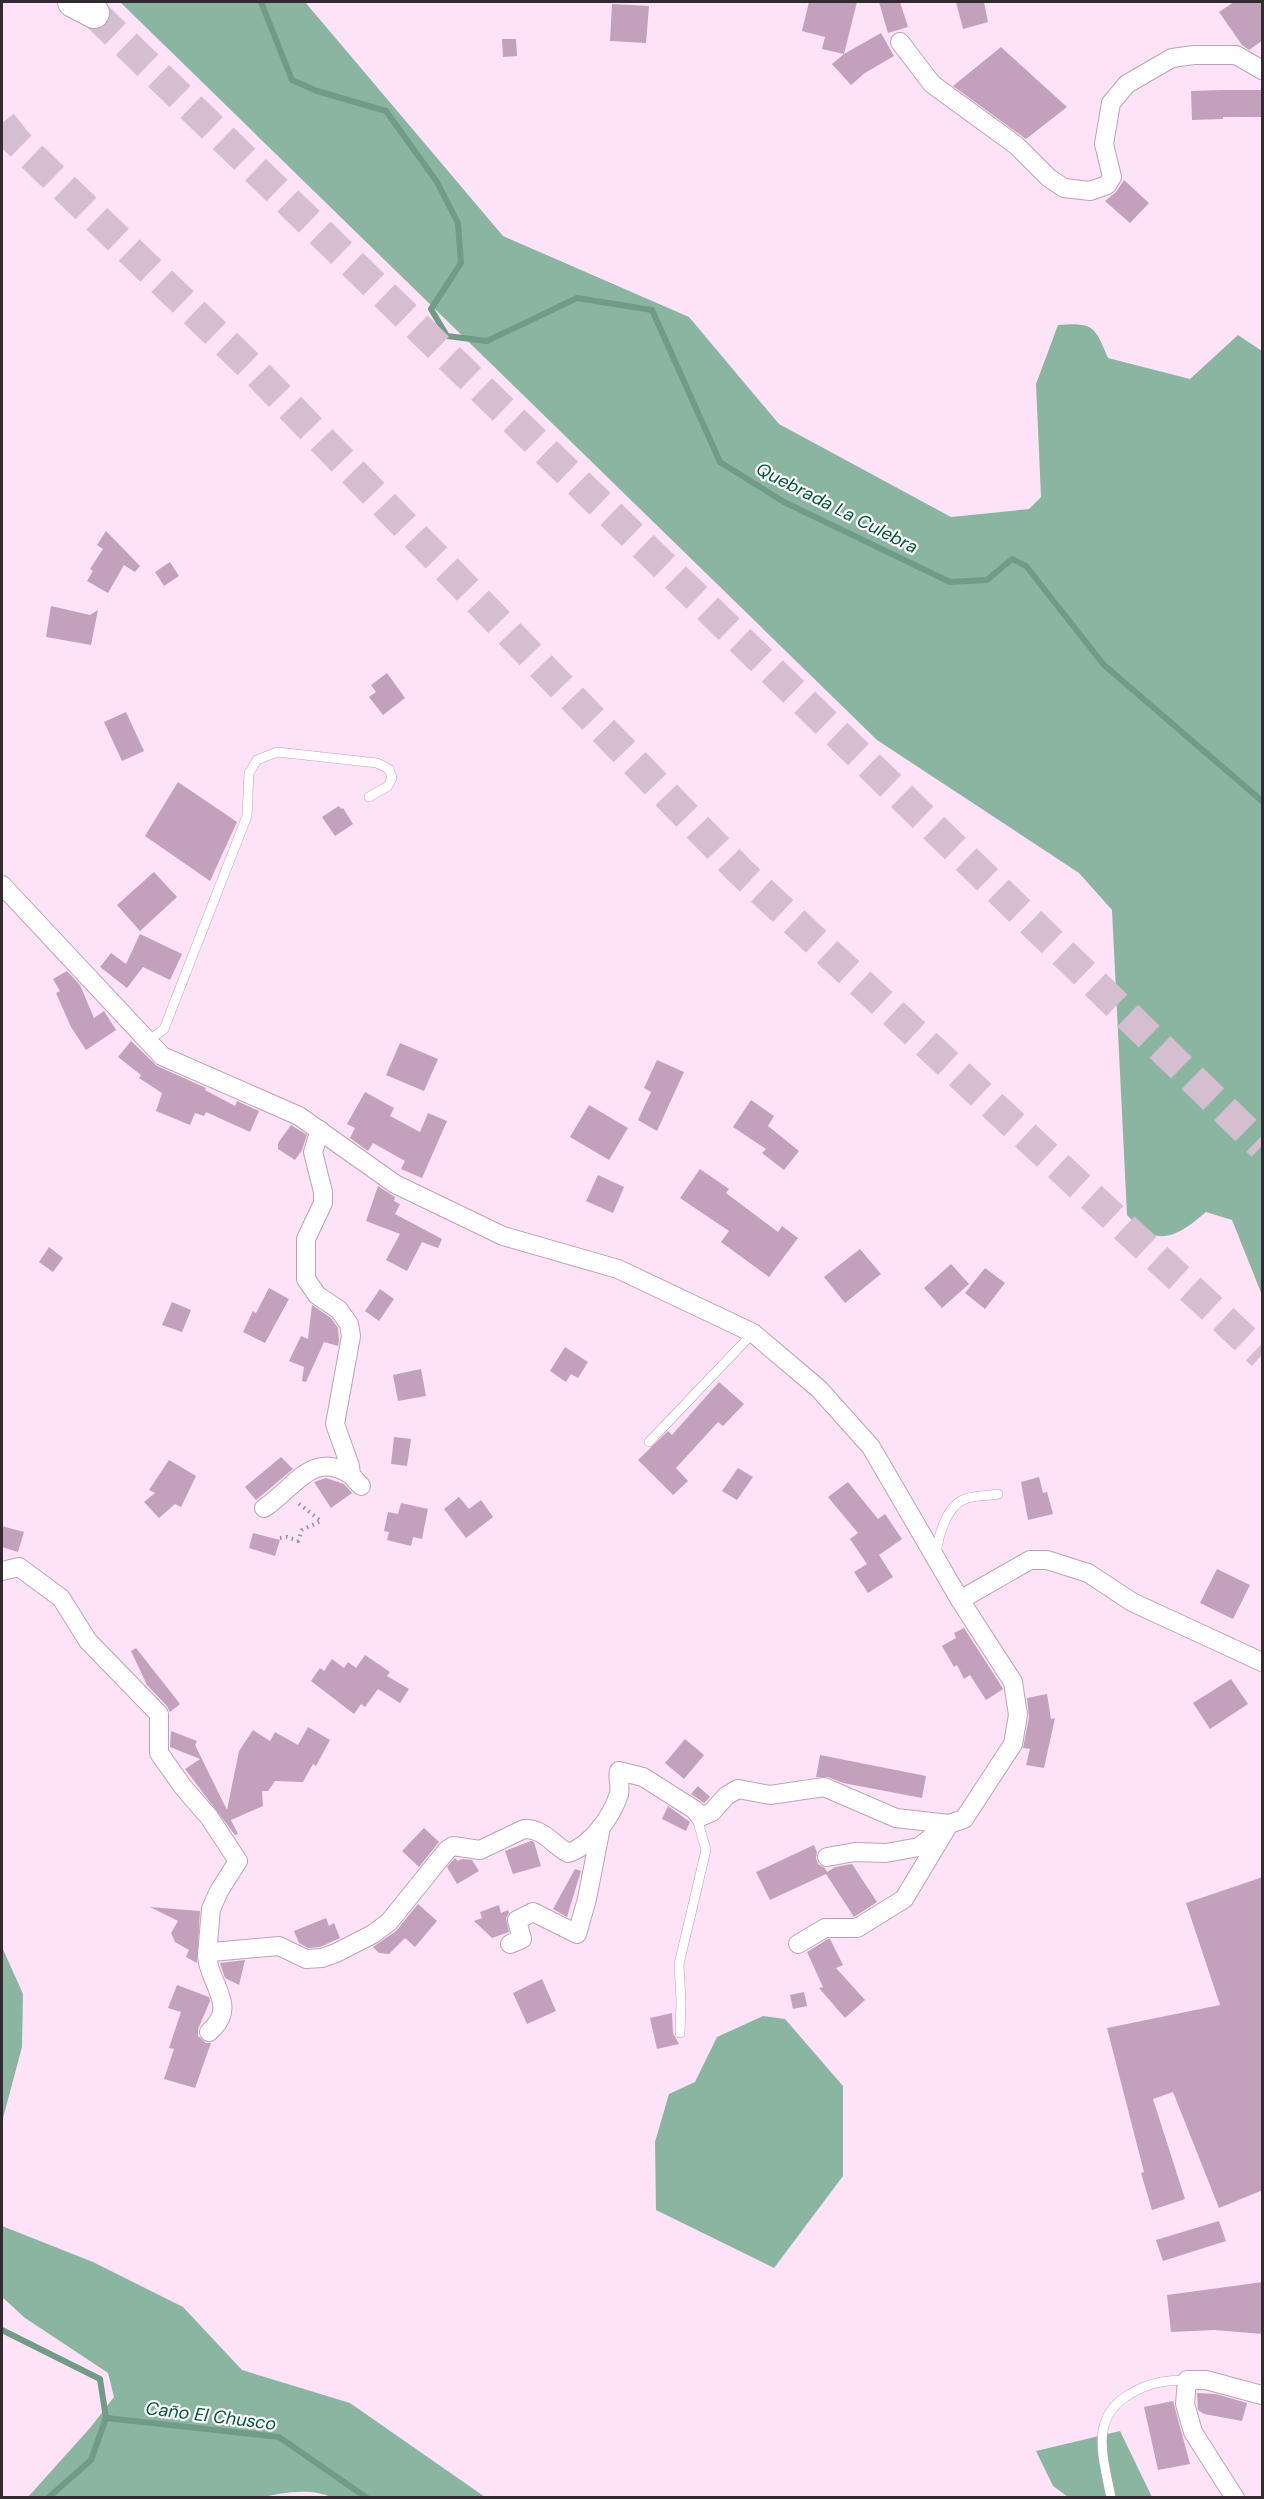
<svg xmlns="http://www.w3.org/2000/svg" width="1264" height="2499" font-family="'DM Sans',sans-serif">
<style>
.forest{fill:#8ab5a1}
.lines{fill:none;stroke-linecap:round;stroke-linejoin:round}
.stream{stroke:#709b87;stroke-width:6}
.building{fill:#c3a0bb}
.trunk-tunnel{stroke:#d5bed0;stroke-width:30;stroke-dasharray:30 15;stroke-linecap:butt}
.service-casing{stroke:#bca3b6;stroke-width:10}
.minor-casing{stroke:#bca3b6;stroke-width:20}
.trunk-casing{stroke:#bca3b6;stroke-width:32}
.path{stroke:#a18e9d;stroke-width:4;stroke-dasharray:1.5 4.5;stroke-linecap:butt}
.service{stroke:#fff;stroke-width:9}
.minor{stroke:#fff;stroke-width:18}
.trunk{stroke:#fff;stroke-width:30}
.labels{text-anchor:middle;dominant-baseline:central;stroke-width:4.5;stroke-linejoin:round;paint-order:stroke}
.water-label{font-size:18px;font-style:italic;fill:#02563b;stroke:#fef8fc}
</style>
<rect width="100%" height="100%" fill="#fee3f8"/>
<!-- forest -->
<g class="forest">
<path d="M 120,2 L 305,2 L 503,236 L 689,317 L 779,424 L 951,517 L 1029,509 L 1041,497 L 1036,384 L 1058,325 C 1094,322 1095,327 1108,358 L 1190,379 L 1238,335 L 1262,351 L 1262,1295 L 1232,1220 L 1206,1212 C 1189,1226 1172,1242 1149,1234 C 1141,1232 1133,1221 1127,1215 L 1112,910 L 1079,873 L 877,740 Z"/>
<polygon points="2,1947 23,1994 22,2047 2,2122"/>
<polygon points="763,2016 785,2019 843,2086 843,2176 774,2268 656,2210 655,2142 669,2094 695,2082 717,2037"/>
<path d="M 2,2226 L 93,2262 L 183,2307 L 242,2370 L 350,2403 L 485,2497 L 332,2498 C 313,2487 279,2493 260,2498 L 28,2497 L 90,2428 L 114,2397 L 108,2373 L 25,2318 L 2,2297 Z"/>
<polygon points="1120,2431 1152,2497 1068,2497 1053,2486 1036,2451"/>
</g>
<g class="lines">
<!-- stream -->
<g class="stream">
<polyline points="261,2 292,80 317,91 386,111 437,182 458,223 461,263 431,309 447,336 487,341 577,298 652,310 720,462 784,502 950,582 987,580 1012,559 1026,566 1104,665 1262,801"/>
<polyline points="2,2330 100,2379 106,2418 91,2460 48,2498"/>
<polyline points="106,2418 279,2437 367,2498"/>
</g>
</g>
<!-- building -->
<g class="building">
<polygon points="809,2 857,2 844,54 881,33 894,56 865,73 851,85 832,64 844,54 822,49 825,37 802,31"/>
<polygon points="879,2 900,2 908,27 888,33"/>
<polygon points="956,2 984,2 988,22 963,29"/>
<polygon points="1234,2 1263,2 1263,40 1249,50 1242,45 1219,12"/>
<polygon points="612,4 649,6 646,43 610,41"/>
<polygon points="502,39 516,39 517,56 503,57"/>
<polygon points="1001,47 1067,107 1026,139 953,86"/>
<polygon points="1222,90 1263,90 1263,117 1223,117 1223,119 1192,120 1191,91"/>
<polygon points="1124,180 1149,203 1130,223 1105,201 1116,192"/>
<polygon points="106,531 140,566 135,572 124,565 108,593 87,581 93,571 90,569 103,549 97,545"/>
<polygon points="170,562 179,576 164,586 155,572"/>
<polygon points="51,606 90,615 98,610 91,645 46,637"/>
<polygon points="387,673 405,698 383,715 369,697 376,692 371,685"/>
<polygon points="126,712 144,751 122,761 104,722"/>
<polygon points="178,782 237,822 210,881 145,836"/>
<polygon points="339,806 341,809 343,808 353,824 335,836 322,817"/>
<polygon points="154,872 177,897 140,931 117,905"/>
<polygon points="140,934 182,954 170,980 143,967 127,988 100,967 111,953 126,964"/>
<polygon points="67,971 80,985 94,1018 104,1011 116,1030 86,1050 71,1027 56,993 60,991 53,979"/>
<polygon points="131,1041 157,1066 206,1088 205,1090 235,1106 237,1101 259,1111 250,1132 206,1112 204,1116 195,1113 190,1125 156,1111 162,1093 139,1078 141,1075 118,1057"/>
<polygon points="400,1043 438,1059 424,1091 386,1075"/>
<polygon points="657,1060 684,1072 657,1131 638,1120 651,1092 644,1088"/>
<polygon points="365,1092 394,1108 390,1116 420,1132 428,1113 447,1121 422,1178 401,1169 405,1161 373,1143 368,1151 350,1138 355,1128 347,1124"/>
<polygon points="751,1100 774,1116 768,1126 799,1151 784,1170 762,1153 766,1149 733,1127"/>
<polygon points="589,1105 628,1128 609,1160 570,1137"/>
<polygon points="291,1125 307,1135 302,1150 295,1160 278,1149 278,1143"/>
<polygon points="700,1169 729,1189 726,1193 778,1232 782,1226 798,1238 769,1277 721,1242 729,1231 680,1198"/>
<polygon points="598,1175 624,1187 613,1213 586,1201"/>
<polygon points="378,1186 395,1197 394,1201 400,1204 395,1214 442,1239 438,1248 422,1242 407,1271 386,1260 400,1234 366,1221"/>
<polygon points="49,1247 63,1258 53,1272 39,1262"/>
<polygon points="860,1249 881,1274 845,1303 824,1277"/>
<polygon points="951,1264 969,1284 942,1308 924,1288"/>
<polygon points="985,1268 1005,1283 985,1309 965,1293"/>
<polygon points="269,1288 289,1299 265,1343 243,1332 253,1311 256,1313"/>
<polygon points="380,1289 394,1299 379,1321 365,1311"/>
<polygon points="172,1302 191,1310 182,1332 162,1325"/>
<polygon points="312,1305 331,1318 338,1328 339,1340 338,1346 324,1342 306,1382 302,1381 304,1367 289,1361 301,1336 308,1339"/>
<polygon points="565,1347 588,1362 578,1378 571,1374 566,1382 550,1371"/>
<polygon points="421,1369 426,1396 398,1401 393,1375"/>
<polygon points="719,1382 744,1404 723,1426 718,1422 676,1468 688,1481 673,1495 638,1460 668,1431 672,1435"/>
<polygon points="394,1437 411,1439 407,1466 391,1464"/>
<polygon points="281,1457 293,1469 256,1500 245,1487"/>
<polygon points="169,1460 196,1476 181,1507 175,1504 159,1518 144,1502 155,1493 149,1490"/>
<polygon points="738,1468 753,1477 737,1500 722,1491"/>
<polygon points="1039,1477 1043,1493 1047,1492 1053,1514 1028,1520 1021,1482"/>
<polygon points="326,1478 344,1484 352,1493 331,1508 314,1482"/>
<polygon points="848,1482 878,1519 885,1514 902,1539 879,1555 893,1577 868,1593 854,1572 867,1564 850,1539 858,1533 828,1497"/>
<polygon points="459,1497 469,1509 481,1500 493,1517 466,1538 444,1509"/>
<polygon points="401,1503 428,1509 422,1539 413,1537 411,1546 387,1540 389,1532 384,1531 388,1512 398,1514"/>
<polygon points="2,1526 24,1532 18,1552 2,1547"/>
<polygon points="253,1533 280,1540 275,1556 249,1548"/>
<polygon points="1217,1569 1250,1585 1233,1619 1200,1603"/>
<polygon points="964,1628 1002,1687 1003,1689 986,1700 970,1675 964,1679 957,1665 954,1667 942,1646 956,1638 954,1633"/>
<polygon points="136,1648 180,1704 170,1712 167,1706 147,1685 131,1651"/>
<polygon points="365,1655 390,1672 387,1676 409,1689 400,1703 378,1689 365,1707 361,1704 354,1714 311,1681 320,1668 324,1671 332,1659 344,1668 348,1662 356,1668"/>
<polygon points="1231,1679 1248,1704 1210,1729 1193,1703"/>
<polygon points="1047,1694 1051,1719 1055,1718 1044,1768 1026,1765 1030,1749 1023,1748 1029,1717 1027,1698"/>
<polygon points="308,1727 330,1740 316,1766 313,1764 303,1782 275,1781 268,1791 262,1791 263,1806 231,1820 238,1834 235,1835 185,1769 200,1759 170,1747 171,1731 197,1741 195,1745 227,1810 239,1751 253,1730 270,1741 275,1732 298,1745"/>
<polygon points="685,1739 704,1755 684,1779 665,1763"/>
<polygon points="820,1755 926,1776 922,1798 843,1783 828,1777 816,1777"/>
<polygon points="698,1786 710,1797 704,1803 691,1794"/>
<polygon points="668,1806 690,1822 686,1831 662,1819"/>
<polygon points="424,1828 439,1842 419,1867 402,1851"/>
<polygon points="531,1841 534,1842 541,1866 513,1874 505,1851"/>
<polygon points="814,1845 817,1852 816,1858 818,1864 825,1868 827,1872 835,1867 852,1864 877,1902 854,1917 826,1874 770,1900 756,1872"/>
<polygon points="455,1858 458,1861 462,1859 472,1860 479,1871 457,1884 447,1867"/>
<polygon points="575,1869 581,1871 567,1917 553,1909"/>
<polygon points="1263,1877 1263,2190 1219,2208 1173,2092 1153,2099 1185,2199 1152,2210 1141,2173 1144,2172 1107,2028 1220,2005 1186,1903"/>
<polygon points="418,1904 437,1921 415,1947 405,1938 389,1954 379,1953 373,1947 396,1931"/>
<polygon points="499,1905 501,1913 508,1910 509,1913 506,1918 509,1932 492,1938 474,1921 482,1918 480,1912"/>
<polygon points="150,1907 200,1911 197,1963 186,1957 189,1950 175,1942 171,1933 178,1921"/>
<polygon points="326,1918 329,1926 334,1923 340,1938 320,1947 308,1948 299,1943 294,1931"/>
<polygon points="828,1939 830,1939 843,1965 836,1968 865,2000 845,2018 819,1988 823,1987 807,1952"/>
<polygon points="245,1960 239,1985 225,1978 220,1963"/>
<polygon points="542,1979 556,2011 527,2024 513,1993"/>
<polygon points="177,1985 209,1997 210,2001 198,2029 198,2036 206,2043 211,2043 195,2088 164,2079 174,2049 169,2048 181,2012 168,2008"/>
<polygon points="804,1992 807,2006 793,2009 790,1995"/>
<polygon points="672,2013 673,2033 679,2044 657,2049 650,2018"/>
<polygon points="1219,2221 1226,2241 1163,2261 1156,2240"/>
<polygon points="1263,2282 1263,2334 1214,2330 1171,2332 1167,2295"/>
<polygon points="1197,2393 1216,2394 1247,2403 1242,2421 1204,2414 1198,2410"/>
<polygon points="1173,2401 1190,2464 1158,2470 1144,2407"/>
</g>
<g class="lines">
<!-- trunk-tunnel -->
<g class="trunk-tunnel">
<polyline points="94,13 1262,1146"/>
<polyline points="2,123 16,141 258,374 741,872 1262,1355"/>
</g>
<defs>
<g id="service">
<polyline points="147,1042 164,1029 247,816 249,773 257,760 277,752 377,763 389,769 392,778 388,786 369,797"/>
<polyline points="649,1442 753,1333"/>
<path d="M 936,1555 C 938,1537 946,1506 965,1499 C 975,1495 988,1496 998,1494"/>
<polyline points="680,2033 681,2001 679,1964 706,1850 696,1815"/>
<path d="M 1111,2498 C 1104,2459 1088,2418 1130,2394 C 1148,2383 1165,2380 1187,2380"/>
</g>
<g id="minor">
<polyline points="900,42 932,84 1017,146 1049,178 1064,188 1090,191 1107,185 1112,177 1104,144 1111,103 1127,84 1172,58 1194,55 1236,55 1262,70"/>
<polyline points="2,885 162,1056 299,1116 395,1184 503,1236 618,1269 753,1333 819,1389 871,1447 960,1600 1030,1560 1047,1560 1088,1573 1132,1602 1262,1662"/>
<polyline points="320,1130 313,1152 323,1192 323,1203 306,1239 306,1279 317,1295 339,1310 349,1324 351,1336 335,1424 350,1466 351,1475 361,1486"/>
<path d="M 264,1508 C 294,1489 312,1449 351,1475"/>
<polyline points="2,1571 19,1567 61,1598 88,1641 159,1714 159,1753 183,1787 209,1817 238,1861 219,1891 211,1909 207,1955"/>
<polyline points="827,1857 855,1852 886,1853 919,1847 943,1828"/>
<polyline points="510,1944 522,1939 517,1920 533,1912 577,1934 587,1899 601,1827"/>
<polyline points="798,1944 825,1928 857,1928 904,1899 949,1824"/>
<path d="M 209,2032 C 240,2006 208,1984 207,1955 L 212,1952 L 279,1946 L 306,1959 L 322,1958 L 336,1953 L 373,1934 L 389,1922 L 447,1850 L 453,1846 L 480,1850 L 524,1829 C 543,1828 552,1844 568,1853 C 591,1846 612,1816 619,1794 C 621,1786 617,1778 619,1771 L 643,1777 L 695,1810 L 700,1817 L 712,1812 L 726,1796 L 738,1789 L 770,1795 L 824,1787 L 896,1818 L 949,1824 L 964,1819 L 1013,1744 L 1018,1715 L 1013,1682 L 960,1600"/>
<polyline points="1235,2498 1193,2432 1185,2404 1187,2380 1206,2380 1262,2395"/>
</g>
<polyline id="trunk" points="73,2 94,13"/>
</defs>
<!-- service casing -->
<use href="#service" class="service-casing"/>
<!-- minor casing -->
<use href="#minor" class="minor-casing"/>
<!-- trunk casing -->
<use href="#trunk" class="trunk-casing"/>
<!-- path -->
<polyline class="path" points="280,1538 287,1537 298,1541 302,1530 321,1521 298,1503"/>
<!-- service -->
<use href="#service" class="service"/>
<!-- minor -->
<use href="#minor" class="minor"/>
<!-- trunk -->
<use href="#trunk" class="trunk"/>
</g>
<g class="labels">
<!-- water labels -->
<g class="water-label">
<text transform="translate(837 508) rotate(27)">Quebrada La Culebra</text>
<text transform="translate(211 2416) rotate(7)">Caño El Chusco</text>
</g>
</g>
<!-- border -->
<rect width="1264" height="2499" fill="none" stroke="#332931" stroke-width="6"/>
</svg>
